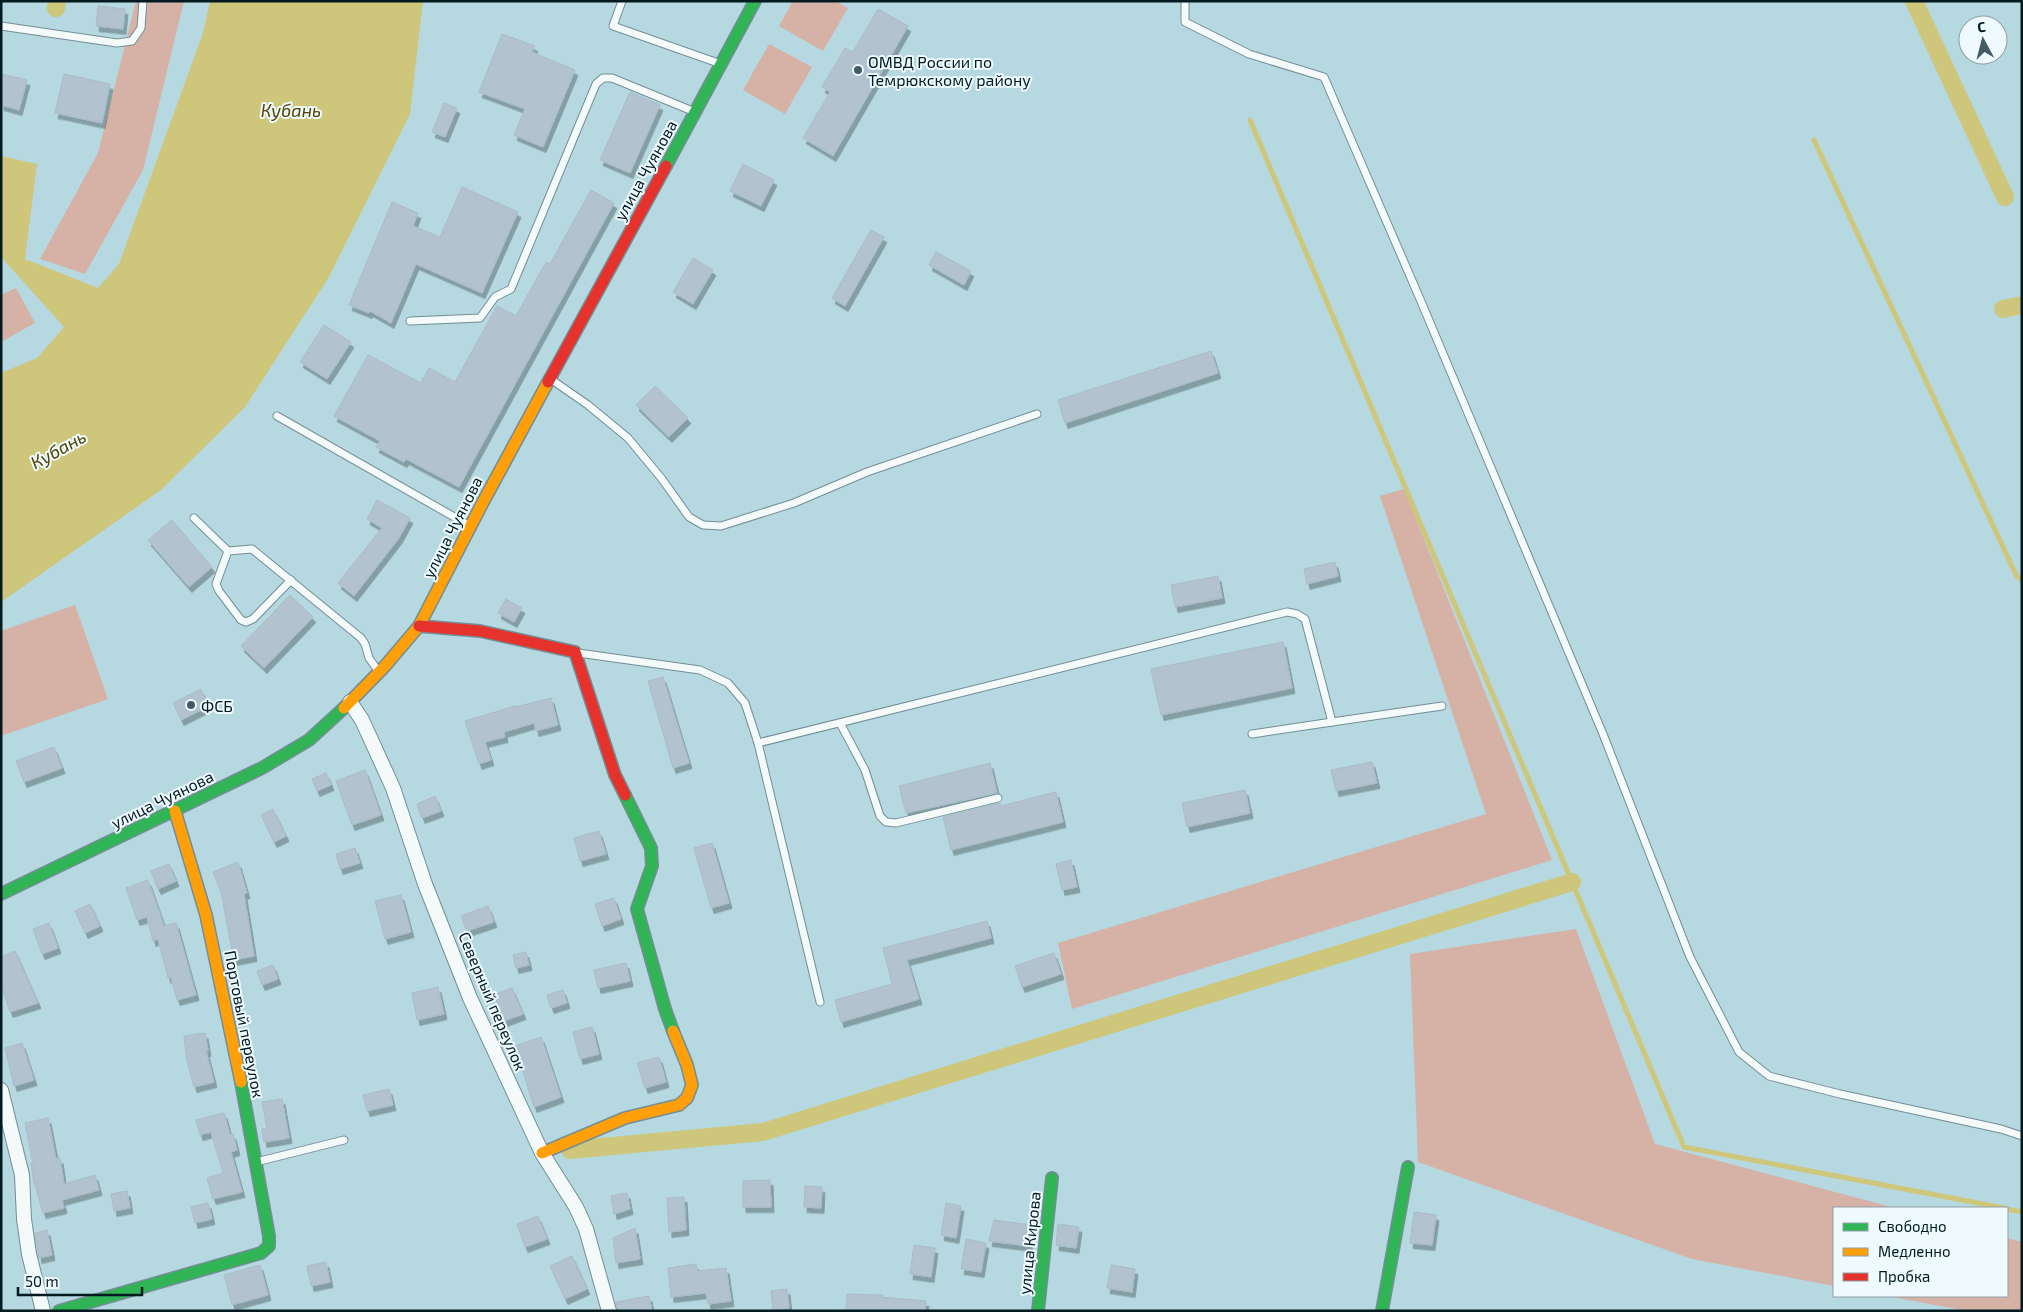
<svg xmlns="http://www.w3.org/2000/svg" width="2023" height="1312" font-family="'Exo 2',sans-serif">
<style>
.green{fill:#d6b1a6}
.water{fill:#cec67a}
.lines{fill:none;stroke-linecap:round;stroke-linejoin:round}
.stream{stroke:#cec67a;stroke-width:5}
.canal{stroke:#cec67a;stroke-width:18}
.building{fill:#b2c3cf;stroke:#aabbc7;filter:url(#shadow)}
.lane-casing{stroke:#738e95;stroke-width:9}
.street-casing{stroke:#738e95;stroke-width:16}
.fast-casing{stroke:#738e95;stroke-width:14}
.slow-casing{stroke:#738e95;stroke-width:14}
.jam-casing{stroke:#738e95;stroke-width:14}
.lane{stroke:#f4f9fa;stroke-width:7}
.street{stroke:#f4f9fa;stroke-width:14}
.fast{stroke:#30b455;stroke-width:11}
.slow{stroke:#ff9f0a;stroke-width:11}
.jam{stroke:#e5322d;stroke-width:11}
.poi-dot{fill:#415c63;stroke:#eefafd;stroke-width:2}
.labels{text-anchor:middle;dominant-baseline:central;stroke-width:4;stroke-linejoin:round;paint-order:stroke}
.poi-label{font-size:16px;fill:#021a20;stroke:#eefafd;text-anchor:start}
.street-label{font-size:16px;fill:#021a20;stroke:#eefafd}
.water-label{font-size:18px;font-style:italic;fill:#514302;stroke:#eefafd}
</style>
<defs>
<filter id="shadow"><feDropShadow dx="3" dy="5.5" stdDeviation="0" flood-color="#0004"/></filter>
</defs>
<rect width="100%" height="100%" fill="#b6d8e0"/>
<!-- green -->
<g class="green">
<polygon points="136,1 184,1 143,170 85,274 40,259 98,153"/>
<polygon points="793,1 835,1 848,8 823,51 779,26"/>
<polygon points="769,44 812,67 785,114 743,90"/>
<polygon points="16,288 35,323 1,342 1,295"/>
<polygon points="1404,489 1552,860 1072,1009 1058,943 1486,814 1380,496"/>
<polygon points="75,605 108,699 1,736 1,631"/>
<polygon points="1576,929 1655,1144 1895,1208 1834,1208 1834,1286 1692,1259 1418,1162 1410,954"/>
<polygon points="2007,1238 2022,1242 2022,1311 1967,1311 1887,1296 2007,1296"/>
</g>
<!-- water -->
<polygon class="water" points="210,1 423,1 410,114 329,277 245,407 161,490 1,602 1,373 37,358 64,327 1,257 1,156 37,164 25,259 98,288 119,264 203,33"/>
<g class="lines">
<!-- stream -->
<g class="stream">
<polyline points="1250,120 1684,1147 2004,1208"/>
<polyline points="1814,140 2016,575 2022,581"/>
<polyline points="2007,1209 2022,1212"/>
</g>
<!-- canal -->
<g class="canal">
<polyline points="1914,1 2005,197"/>
<polyline points="56,8 57,1"/>
<polyline points="2003,309 2022,305"/>
<polyline points="570,1150 763,1132 1572,882"/>
</g>
</g>
<!-- building -->
<g class="building">
<polygon points="98,6 125,9 123,29 96,26"/>
<polygon points="878,9 908,26 833,156 803,138 830,92 822,87 845,48 853,52"/>
<polygon points="502,34 535,46 532,52 575,70 543,147 514,135 525,109 479,92"/>
<polygon points="1,74 27,80 19,110 1,105"/>
<polygon points="64,74 110,84 102,123 55,113"/>
<polygon points="630,92 660,105 630,173 600,160"/>
<polygon points="444,103 457,108 445,137 432,132"/>
<polygon points="743,164 774,180 761,206 730,191"/>
<polygon points="462,187 518,212 482,293 416,264 391,323 370,311 369,313 349,305 392,202 418,213 413,226 440,237"/>
<polygon points="591,190 614,203 459,487 406,459 404,462 376,447 380,441 334,416 368,355 421,383 429,368 455,382 497,306 516,316 546,262 550,264"/>
<polygon points="871,230 884,237 845,306 832,298"/>
<polygon points="936,252 971,271 964,285 929,265"/>
<polygon points="693,258 713,270 693,304 673,292"/>
<polygon points="324,325 351,342 327,379 300,362"/>
<polygon points="1211,351 1218,373 1065,423 1058,400"/>
<polygon points="655,386 688,418 669,437 636,405"/>
<polygon points="377,500 410,518 399,538 354,596 338,583 382,528 367,519"/>
<polygon points="172,520 212,567 189,587 148,540"/>
<polygon points="1335,562 1338,576 1307,584 1304,569"/>
<polygon points="1218,576 1222,598 1175,607 1171,585"/>
<polygon points="290,595 313,617 264,668 241,646"/>
<polygon points="506,599 522,608 514,622 498,613"/>
<polygon points="1283,642 1292,688 1161,715 1151,669"/>
<polygon points="663,677 689,763 673,768 648,681"/>
<polygon points="201,689 209,706 181,720 173,703"/>
<polygon points="551,698 558,725 536,731 534,723 504,732 505,737 485,742 491,760 479,764 465,721 515,706 515,707"/>
<polygon points="54,747 62,768 24,782 16,761"/>
<polygon points="1372,762 1377,783 1336,791 1331,770"/>
<polygon points="990,763 997,793 906,813 899,786"/>
<polygon points="365,770 381,815 352,825 336,781"/>
<polygon points="326,773 331,785 317,791 312,779"/>
<polygon points="1245,790 1250,813 1187,827 1182,803"/>
<polygon points="1056,792 1063,822 951,850 943,817 1000,803 1001,806"/>
<polygon points="435,796 441,811 422,818 417,804"/>
<polygon points="273,809 286,836 274,842 261,815"/>
<polygon points="599,831 606,854 580,861 574,838"/>
<polygon points="712,843 729,903 711,908 694,848"/>
<polygon points="355,848 360,863 340,869 336,854"/>
<polygon points="1071,860 1077,887 1062,890 1056,864"/>
<polygon points="238,862 247,893 244,894 254,956 234,960 221,892 213,872"/>
<polygon points="169,864 176,881 158,889 151,871"/>
<polygon points="148,880 164,926 176,923 196,995 177,1000 171,977 168,978 158,939 153,941 147,917 137,920 126,888"/>
<polygon points="401,895 411,932 385,939 375,901"/>
<polygon points="614,898 621,919 602,926 595,904"/>
<polygon points="90,904 100,926 85,933 75,911"/>
<polygon points="488,906 494,922 467,931 461,916"/>
<polygon points="987,921 991,938 907,960 919,999 841,1022 835,1000 892,984 883,948"/>
<polygon points="49,923 58,948 42,954 33,929"/>
<polygon points="15,951 38,1003 10,1012 1,985 1,957"/>
<polygon points="526,952 529,965 516,968 513,955"/>
<polygon points="1054,953 1061,974 1022,987 1015,966"/>
<polygon points="626,963 630,981 598,988 594,970"/>
<polygon points="273,965 278,979 262,985 257,971"/>
<polygon points="438,987 444,1014 417,1020 412,993"/>
<polygon points="512,988 523,1014 504,1021 494,995"/>
<polygon points="563,990 567,1003 551,1008 547,995"/>
<polygon points="592,1027 599,1054 580,1059 573,1032"/>
<polygon points="205,1033 208,1051 206,1051 214,1082 194,1087 187,1061 184,1036"/>
<polygon points="541,1037 561,1097 534,1107 515,1046"/>
<polygon points="22,1043 34,1080 14,1086 5,1048"/>
<polygon points="659,1057 666,1082 645,1088 637,1063"/>
<polygon points="389,1089 393,1105 367,1111 363,1095"/>
<polygon points="282,1099 289,1138 264,1142 262,1129 267,1128 262,1102"/>
<polygon points="224,1113 230,1135 233,1134 237,1150 231,1152 242,1192 213,1199 207,1178 223,1173 211,1132 200,1135 196,1120"/>
<polygon points="48,1118 56,1159 60,1158 64,1184 95,1175 99,1190 62,1200 64,1208 43,1213 35,1184 34,1184 31,1163 33,1163 25,1123"/>
<polygon points="770,1180 771,1207 743,1207 743,1181"/>
<polygon points="805,1186 822,1187 821,1208 804,1207"/>
<polygon points="127,1191 130,1208 114,1211 111,1194"/>
<polygon points="627,1193 630,1209 614,1214 611,1196"/>
<polygon points="684,1197 686,1230 669,1232 667,1198"/>
<polygon points="208,1203 212,1219 195,1223 191,1207"/>
<polygon points="946,1203 961,1206 956,1238 941,1235"/>
<polygon points="1414,1212 1436,1215 1432,1245 1410,1243"/>
<polygon points="538,1216 547,1239 525,1247 517,1224"/>
<polygon points="994,1220 1032,1225 1029,1246 989,1241"/>
<polygon points="1058,1224 1079,1227 1076,1248 1056,1245"/>
<polygon points="635,1228 640,1259 616,1263 613,1238"/>
<polygon points="47,1230 52,1255 39,1258 35,1233"/>
<polygon points="966,1239 986,1243 981,1272 961,1269"/>
<polygon points="914,1245 935,1248 931,1277 910,1274"/>
<polygon points="572,1256 587,1289 565,1299 550,1266"/>
<polygon points="326,1262 330,1282 311,1286 307,1266"/>
<polygon points="696,1264 697,1271 726,1268 731,1301 708,1304 706,1293 671,1297 668,1268"/>
<polygon points="260,1265 268,1295 232,1305 224,1275"/>
<polygon points="1111,1265 1135,1269 1132,1292 1107,1288"/>
<polygon points="787,1289 789,1308 773,1310 771,1291"/>
<polygon points="847,1294 883,1295 882,1297 926,1301 925,1311 846,1311"/>
<polygon points="649,1296 652,1311 618,1311 616,1302"/>
</g>
<g class="lines">
<defs>
<g id="lane">
<polyline points="622,1 613,26 721,64"/>
<polyline points="1185,1 1185,22 1249,54 1324,77 1420,299 1603,734 1690,957 1739,1052 1769,1076 1840,1094 2001,1129 2022,1136"/>
<polyline points="1,26 117,43 132,41 141,28 143,1"/>
<polyline points="410,321 480,318 495,297 511,289 596,84 603,78 612,78 695,112"/>
<polyline points="552,380 588,405 628,438 662,479 689,517 703,525 721,526 794,503 867,472 1037,414"/>
<polyline points="277,416 470,526"/>
<polyline points="194,518 228,551 252,549 361,638 365,644 369,658 379,672"/>
<polyline points="228,551 216,584 219,591 241,620 246,622 253,619 291,580"/>
<polyline points="578,653 700,670 728,683 745,703 758,743 820,1002"/>
<polyline points="840,723 865,770 880,816 886,822 896,823 998,798"/>
<polyline points="1252,734 1332,722"/>
<polyline points="758,743 1287,612 1297,614 1305,619 1332,722 1442,706"/>
<polyline points="256,1162 344,1140"/>
</g>
<g id="street">
<polyline points="350,702 362,720 393,788 425,884 470,998 542,1153 576,1207 586,1229 609,1311"/>
<polyline points="1,1090 22,1175 24,1219 29,1254 43,1311"/>
</g>
<g id="fast">
<polyline points="666,166 755,1"/>
<polyline points="625,795 651,848 652,866 637,909 665,1009 673,1031"/>
<polyline points="1,894 262,768 309,740 344,708"/>
<polyline points="59,1311 261,1253 269,1246 269,1236 241,1082"/>
<polyline points="1038,1311 1052,1178"/>
<polyline points="1382,1311 1408,1167"/>
</g>
<g id="slow">
<polyline points="344,708 385,666 419,626 482,504 548,382"/>
<polyline points="175,811 206,915 241,1082"/>
<polyline points="542,1153 625,1118 679,1105 687,1098 692,1085 687,1065 673,1031"/>
</g>
<g id="jam">
<polyline points="548,382 666,166"/>
<polyline points="419,626 480,631 575,652 615,775 625,795"/>
</g>
</defs>
<!-- lane casing -->
<use href="#lane" class="lane-casing"/>
<!-- street casing -->
<use href="#street" class="street-casing"/>
<!-- fast casing -->
<use href="#fast" class="fast-casing"/>
<!-- slow casing -->
<use href="#slow" class="slow-casing"/>
<!-- jam casing -->
<use href="#jam" class="jam-casing"/>
<!-- lane -->
<use href="#lane" class="lane"/>
<!-- street -->
<use href="#street" class="street"/>
<!-- fast -->
<use href="#fast" class="fast"/>
<!-- slow -->
<use href="#slow" class="slow"/>
<!-- jam -->
<use href="#jam" class="jam"/>
</g>
<!-- markers -->
<g class="poi-dot">
<circle cx="858" cy="70" r="5"/>
<circle cx="191" cy="705" r="5"/>
</g>
<g class="labels">
<!-- poi labels -->
<g class="poi-label">
<text x="868" y="61">ОМВД России по<tspan x="868" dy="18">Темрюкскому району</tspan></text>
<text x="201" y="705">ФСБ</text>
</g>
<!-- street labels -->
<g class="street-label">
<text transform="translate(645 170) rotate(-61)">улица Чуянова</text>
<text transform="translate(452 527) rotate(-63)">улица Чуянова</text>
<text transform="translate(162 799) rotate(-26)">улица Чуянова</text>
<text transform="translate(493 1001) rotate(67)">Северный переулок</text>
<text transform="translate(245 1024) rotate(79)">Портовый переулок</text>
<text transform="translate(1029 1243) rotate(-84)">улица Кирова</text>
</g>
<!-- water labels -->
<g class="water-label">
<text x="291" y="110">Кубань</text>
<text transform="translate(58 449) rotate(-29)">Кубань</text>
</g>
</g>
<!-- border -->
<rect width="2023" height="1312" fill="none" stroke="#021a20" stroke-width="5"/>
<!-- legend -->
<rect x="1833" y="1207" width="175" height="90" fill="#eefafd" stroke="#90a0a5"/>
<rect x="1843" y="1223" width="25" height="8" fill="#30b455" stroke="#90a0a5"/>
<text x="1878" y="1232" font-size="15" fill="#021a20">Свободно</text>
<rect x="1843" y="1248" width="25" height="8" fill="#ff9f0a" stroke="#90a0a5"/>
<text x="1878" y="1257" font-size="15" fill="#021a20">Медленно</text>
<rect x="1843" y="1273" width="25" height="8" fill="#e5322d" stroke="#90a0a5"/>
<text x="1878" y="1282" font-size="15" fill="#021a20">Пробка</text>
<!-- north arrow -->
<g transform="translate(1983 40) rotate(353)"><circle r="24" fill="#eefafd" stroke="#90a0a5"/>
<path d="M0-4L9 19L0 12L-9 19Z" fill="#415c63"/>
<text y="-8" font-size="14" font-weight="bold" text-anchor="middle" fill="#021a20">С</text>
</g>
<!-- scale -->
<path d="M18 1287v8h124v-8" fill="none" stroke="#021a20" stroke-width="2.5"/>
<text x="25" y="1287" font-size="15" fill="#021a20" stroke="#eefafd" stroke-width="4" paint-order="stroke">50 m</text>
</svg>
